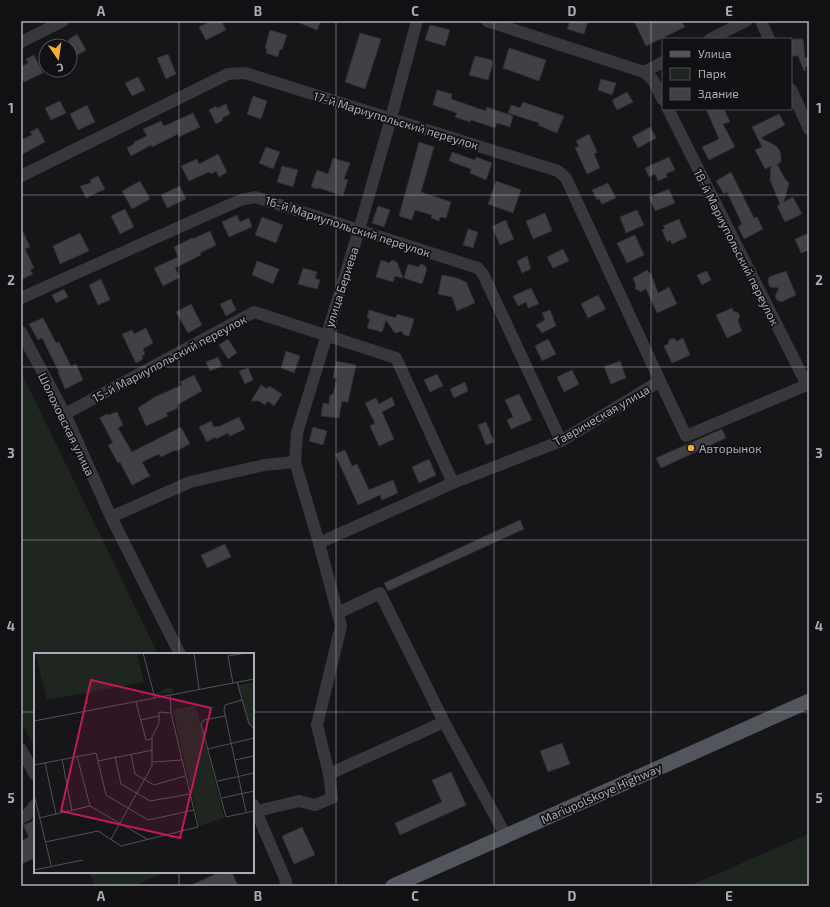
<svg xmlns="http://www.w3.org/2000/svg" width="830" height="907" font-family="'Exo 2',sans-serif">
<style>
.green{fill:#1e261f}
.building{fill:#404145;stroke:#303034}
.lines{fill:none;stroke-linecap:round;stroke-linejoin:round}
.minor{stroke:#37383d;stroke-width:12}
.major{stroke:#53555c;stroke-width:15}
.grid{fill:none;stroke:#a8adb8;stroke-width:1;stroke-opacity:0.55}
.poi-dot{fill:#f2b134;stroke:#111113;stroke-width:1.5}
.labels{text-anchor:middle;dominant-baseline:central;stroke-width:3.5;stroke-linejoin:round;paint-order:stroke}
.street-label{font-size:12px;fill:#a8adb8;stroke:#111113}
.poi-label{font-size:12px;fill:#a8adb8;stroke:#111113;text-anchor:start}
.inset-road{fill:none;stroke:#505258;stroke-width:1}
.view{fill:#c2185b;fill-opacity:0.15;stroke:#c2185b;stroke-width:2}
.inset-edge{fill:none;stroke:#a8adb8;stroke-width:2}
.neatline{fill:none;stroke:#a8adb8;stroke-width:1.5}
.grid-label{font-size:13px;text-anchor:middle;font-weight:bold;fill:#a8adb8}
</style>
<rect width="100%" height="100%" fill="#161618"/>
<!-- green -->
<g class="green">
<polygon points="21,372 158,654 35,654 35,747 21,723"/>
<polygon points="809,834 809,886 689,886"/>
<polygon points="89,872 166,872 134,886 95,886"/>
</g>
<!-- building -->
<g class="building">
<polygon points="211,21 221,21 226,30 206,40 199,27"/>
<polygon points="295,21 321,21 317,30"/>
<polygon points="570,21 588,21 584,34 567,29"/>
<polygon points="634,21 681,21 685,27 646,46"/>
<polygon points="430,25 450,30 445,46 425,40"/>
<polygon points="270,30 287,35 282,50 280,49 278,57 266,53 267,49 265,48"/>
<polygon points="360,33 381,39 365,89 345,82"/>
<polygon points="77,34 86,50 70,59 70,43 68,40"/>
<polygon points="795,39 803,39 805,58 809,56 809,66 805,67 806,70 804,71 798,56 791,56 791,41"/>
<polygon points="509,48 546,60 539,81 503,68"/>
<polygon points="168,54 176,74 166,79 157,58"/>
<polygon points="34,55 43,73 24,82 21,77 21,67 28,63 26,59"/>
<polygon points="475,56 492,60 493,63 488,80 469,75"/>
<polygon points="138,77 145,90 132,96 125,83"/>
<polygon points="601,79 616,83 612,95 598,90"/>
<polygon points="437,90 452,94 451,99 486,111 487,107 513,116 510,127 497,123 495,128 471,120 470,122 455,117 457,113 433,105"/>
<polygon points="627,92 633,102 617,110 612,100"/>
<polygon points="253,96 267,101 261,119 247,114"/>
<polygon points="60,101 66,113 51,120 45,108"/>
<polygon points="523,102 564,116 557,133 538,125 539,123 508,113 511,105 520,108"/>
<polygon points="226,104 230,114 222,118 223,120 216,124 209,110 216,106 217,108"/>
<polygon points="87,105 95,122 78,130 70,114"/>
<polygon points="706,109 724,109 730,122 723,124 735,147 709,160 702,147 719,139"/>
<polygon points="193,113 200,127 179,137 178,134 152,147 151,145 131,156 127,148 134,144 134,142 147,136 143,129 161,121 164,126"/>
<polygon points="779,114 785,125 761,138 776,146 780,151 781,156 781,162 777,164 785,179 789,183 784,202 793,197 802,214 785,222 777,206 780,204 770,180 771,166 765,169 755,150 762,147 752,127"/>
<polygon points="650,127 656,138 638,148 632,137"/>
<polygon points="38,128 45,142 21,155 21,140 32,135 30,132"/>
<polygon points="589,134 597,152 594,154 600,168 587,174 575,148 579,146 576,141"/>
<polygon points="419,142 434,147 421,192 451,202 446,218 440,217 439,221 431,218 432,215 415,210 412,220 399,216"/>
<polygon points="266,147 280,152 273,169 259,163"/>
<polygon points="452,152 475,160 476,157 492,163 486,180 470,173 471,169 449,161"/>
<polygon points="218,154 227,172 219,177 216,171 211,174 209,172 189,181 181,166 197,159 199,164"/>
<polygon points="669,157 675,170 666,174 667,177 658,181 655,174 649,177 645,168"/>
<polygon points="333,158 350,163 344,179 348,180 343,196 319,188 316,189 311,187 317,170 328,174"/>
<polygon points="282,166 298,170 293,187 277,182"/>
<polygon points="731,172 754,218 757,217 763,229 744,239 738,227 742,224 727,192 724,194 716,181"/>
<polygon points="98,176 105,189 86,198 80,186 91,183 90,180"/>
<polygon points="140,181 150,199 132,209 122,191"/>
<polygon points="496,181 521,190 513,213 488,204"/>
<polygon points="608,183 616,198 602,204 599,199 597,200 592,190"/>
<polygon points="180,186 186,199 167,208 161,195"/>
<polygon points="669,189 675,203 655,211 649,197"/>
<polygon points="378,206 390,210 384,227 372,223"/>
<polygon points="125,209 134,227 120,234 111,216"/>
<polygon points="637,210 644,225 626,233 620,217"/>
<polygon points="545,213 552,231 533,239 526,221"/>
<polygon points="237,215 240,222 249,218 252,227 229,237 222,222"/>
<polygon points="262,217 283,225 276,243 255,235"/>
<polygon points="679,219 687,237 672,244 670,240 667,242 662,230 665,229 663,226"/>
<polygon points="506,220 508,226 508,228 509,228 514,239 500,245 493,229 493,226"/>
<polygon points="21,228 30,247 25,249 34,268 30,270 33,274 21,280"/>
<polygon points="468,229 478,232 473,248 463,245"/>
<polygon points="210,231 216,245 200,253 201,255 175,268 180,277 163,286 154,268 178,257 174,247 192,238 193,239"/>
<polygon points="80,233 89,251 60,264 53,246"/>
<polygon points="809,233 809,250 801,253 795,239"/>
<polygon points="635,235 644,255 627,263 617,243"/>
<polygon points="563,249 569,261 553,268 547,257"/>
<polygon points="527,256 531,269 522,273 517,261"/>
<polygon points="381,260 389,263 392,260 397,262 403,278 395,276 393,282 376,277"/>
<polygon points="257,261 279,269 273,284 252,275"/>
<polygon points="408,264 418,267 421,264 425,266 427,269 422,284 404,278"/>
<polygon points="303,268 317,272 315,278 320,280 317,289 298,284"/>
<polygon points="647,270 651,274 658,293 669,287 677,304 657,313 646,289 640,292 639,290 635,289 636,286 633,278"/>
<polygon points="707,271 711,280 702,285 697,275"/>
<polygon points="786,271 796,295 781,302 777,300 775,296 779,288 770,287 768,281 769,277"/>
<polygon points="442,275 457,278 466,282 475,303 457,311 452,297 438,294"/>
<polygon points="101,279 110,300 98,305 89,285"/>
<polygon points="531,288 539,304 528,308 526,302 518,306 513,296"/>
<polygon points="64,289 68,297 56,303 52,295"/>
<polygon points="598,295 606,309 588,318 581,304"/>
<polygon points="231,299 236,310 226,316 220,304"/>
<polygon points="191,304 202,325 188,333 176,312"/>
<polygon points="732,308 733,311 738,313 740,316 738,321 742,331 727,338 716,315"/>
<polygon points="369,310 396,318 397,314 414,319 409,336 404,335 401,331 397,333 394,332 386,320 382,332 367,328 370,319 367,318"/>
<polygon points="550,310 556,326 542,333 536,325 545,320 542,313"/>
<polygon points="43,318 56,343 59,342 71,366 76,364 83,380 65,389 58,372 59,372 42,338 38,340 29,324"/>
<polygon points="146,328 153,343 143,349 145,354 142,356 143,359 136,363 122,334 132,330 134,334"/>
<polygon points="673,338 677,341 683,338 690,355 672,363 664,346 668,344 669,340"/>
<polygon points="228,339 237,353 228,359 219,345"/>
<polygon points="548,339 556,354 542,361 535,346"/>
<polygon points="286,351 300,356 294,373 281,368"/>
<polygon points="218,357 222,366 210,371 206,362"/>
<polygon points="336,361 356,365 348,402 342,401 339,418 321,416 323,403 329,404 330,395 333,394 337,378 333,378"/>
<polygon points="620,361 626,378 611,384 604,367"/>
<polygon points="248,368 253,380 245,384 239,371"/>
<polygon points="572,370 579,384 564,392 557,377"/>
<polygon points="437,374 443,386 430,392 424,380"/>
<polygon points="194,375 202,391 177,405 178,408 166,413 168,416 146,426 138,408 155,397 182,385 180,382"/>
<polygon points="465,382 468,391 454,398 450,389"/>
<polygon points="261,385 267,389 269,386 282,394 274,406 268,401 265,405 259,401 251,401"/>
<polygon points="519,394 532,420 511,429 507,420 513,417 505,400"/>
<polygon points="392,397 395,405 382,412 394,439 379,446 370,426 375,423 365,403 376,398 379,404"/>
<polygon points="117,412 123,425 118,428 132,452 181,427 190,444 176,451 175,450 161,457 159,454 142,462 150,476 132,485 120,462 118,463 108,445 113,443 100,418 106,414 108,415"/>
<polygon points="239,417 245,429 230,436 228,433 216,439 215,437 207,442 199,427 211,421 214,427 217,426 218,427"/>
<polygon points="486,422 494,442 486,445 478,425"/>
<polygon points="313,427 327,431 323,445 309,441"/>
<polygon points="722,429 726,438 661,468 656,458"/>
<polygon points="345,450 352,466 357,464 369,490 393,480 398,493 382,500 380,495 358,505 335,454"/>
<polygon points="429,459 436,475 419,483 412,467"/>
<polygon points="520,520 524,529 388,591 384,583"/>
<polygon points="225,544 231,557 207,568 201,555"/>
<polygon points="562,743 570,764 548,772 540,751"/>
<polygon points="451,772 466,805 400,835 395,823 442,802 432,780"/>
<polygon points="35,817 35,858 21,864 21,841 29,837 23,825 31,822"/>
<polygon points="302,827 315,855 294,864 282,836"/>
<polygon points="220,872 232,872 238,886 189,886"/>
</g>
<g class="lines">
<!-- minor -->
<g class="minor">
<polyline points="487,21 644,72 653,80 663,100"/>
<polyline points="761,21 769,39"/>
<polyline points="710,39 746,21"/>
<polyline points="21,42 63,21"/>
<polyline points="644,72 663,62"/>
<polyline points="791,89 809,129"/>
<polyline points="668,109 807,385"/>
<polyline points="21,176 228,74 245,73 558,171 566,178 660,381"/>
<polyline points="21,298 222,208 241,200 255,197 478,268 483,274 561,441"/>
<polyline points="21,332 65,414 111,517 180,654"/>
<polyline points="65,414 254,312 396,358 453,483"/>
<polyline points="111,517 190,482 264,465 295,462"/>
<polyline points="319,543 453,483 561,441 660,381 686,436 809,384"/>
<polyline points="338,613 380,593 444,722 506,836"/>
<polyline points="21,749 35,775"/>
<polyline points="329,774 444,722"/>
<polyline points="253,804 286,881 285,886"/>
<polyline points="257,811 299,801 315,805 332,798 329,774 317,725 341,626 319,543 295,462 297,433 359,230 391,118 417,21"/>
<polyline points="21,818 27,815 35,805"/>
</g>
<!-- major -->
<polyline class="major" points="393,886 809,701"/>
</g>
<!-- grid -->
<path class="grid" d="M 179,21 L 179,654M 336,21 L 336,886M 494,21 L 494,886M 651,21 L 651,886M 21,195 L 809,195M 21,367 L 809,367M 21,540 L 809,540M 21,712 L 35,712M 253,712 L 809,712M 179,872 L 179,886"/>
<!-- markers -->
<circle class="poi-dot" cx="691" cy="448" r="4"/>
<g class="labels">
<!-- street labels -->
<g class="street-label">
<text transform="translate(396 120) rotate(17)">17-й Мариупольский переулок</text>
<text transform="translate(348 226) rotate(18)">16-й Мариупольский переулок</text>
<text transform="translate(737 247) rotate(63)">18-й Мариупольский переулок</text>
<text transform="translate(341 287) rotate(-72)">улица Бериева</text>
<text transform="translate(169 358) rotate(-28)">15-й Мариупольский переулок</text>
<text transform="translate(601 415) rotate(-30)">Таврическая улица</text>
<text transform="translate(67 424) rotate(64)">Шолоховская улица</text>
<text transform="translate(601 793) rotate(-24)">Mariupolskoye Highway</text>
</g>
<!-- poi labels -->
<g class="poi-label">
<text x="699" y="448">Авторынок</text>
</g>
</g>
<!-- overview -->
<g transform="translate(34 653)">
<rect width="220" height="220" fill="#161618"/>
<path d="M 1,0 L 103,0 L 110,29 L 13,47 ZM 220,29 L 220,75 L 215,71 L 204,32 ZM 135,34 L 139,36 L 139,40 L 121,41 ZM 162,52 L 190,165 L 165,173 L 139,57 Z" fill="#1e261f"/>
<path class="inset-road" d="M 109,0 L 121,45M 160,0 L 165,36M 203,29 L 215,71 L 220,76M 199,30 L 194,3 L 212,0M 208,47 L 191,52 L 190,57 L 212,159M 102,49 L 112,87 L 118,86M 191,63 L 170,67 L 167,71 L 192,164 L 220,158M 107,67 L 125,63M 0,68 L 220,26M 174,96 L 220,85M 97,101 L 101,121 L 120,132 L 151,123M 43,103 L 56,153 L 113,186M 81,103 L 87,131 L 116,148 L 156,141M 28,106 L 38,158M 201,107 L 220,103M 64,108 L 72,142 L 114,167 L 160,157M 119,109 L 148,107M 11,110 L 22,161M 0,112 L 62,100 L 64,108 L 119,97M 184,128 L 220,120M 0,141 L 17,212M 188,145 L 220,138M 5,165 L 56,153M 77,186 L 118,113 L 118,84 L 125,70 L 125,59 L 137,60M 11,189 L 64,178 L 87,193 L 164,174 L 137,60 L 136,42M 0,217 L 49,207"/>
<path class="view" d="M 57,27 L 177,55 L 146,185 L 27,158 Z"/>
<rect width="220" height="220" class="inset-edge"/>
</g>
<!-- border -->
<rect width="830" height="907" fill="none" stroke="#111113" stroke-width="44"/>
<!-- legend -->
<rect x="662" y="38" width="130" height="72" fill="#111113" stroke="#4d4f55"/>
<rect x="670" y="51" width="20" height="6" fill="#53555c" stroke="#4d4f55"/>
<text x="698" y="58" font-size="12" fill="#a8adb8">Улица</text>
<rect x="670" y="68" width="20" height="12" fill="#1e261f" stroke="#4d4f55"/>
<text x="698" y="78" font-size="12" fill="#a8adb8">Парк</text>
<rect x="670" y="88" width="20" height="12" fill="#404145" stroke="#4d4f55"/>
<text x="698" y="98" font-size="12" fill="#a8adb8">Здание</text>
<!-- north arrow -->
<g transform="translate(58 58) rotate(167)"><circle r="19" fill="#111113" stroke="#4d4f55"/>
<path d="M0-3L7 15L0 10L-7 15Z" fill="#f2b134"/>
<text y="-6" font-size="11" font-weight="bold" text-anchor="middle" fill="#a8adb8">С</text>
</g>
<rect x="22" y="22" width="786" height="863" class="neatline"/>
<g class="grid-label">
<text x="101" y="16">A</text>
<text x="258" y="16">B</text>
<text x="415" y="16">C</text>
<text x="572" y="16">D</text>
<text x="729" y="16">E</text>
<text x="11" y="113">1</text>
<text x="819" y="113">1</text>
<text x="11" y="285">2</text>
<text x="819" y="285">2</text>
<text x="11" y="458">3</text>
<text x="819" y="458">3</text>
<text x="11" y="631">4</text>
<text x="819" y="631">4</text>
<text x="11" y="803">5</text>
<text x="819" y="803">5</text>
<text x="101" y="901">A</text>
<text x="258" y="901">B</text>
<text x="415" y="901">C</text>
<text x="572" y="901">D</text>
<text x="729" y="901">E</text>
</g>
</svg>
